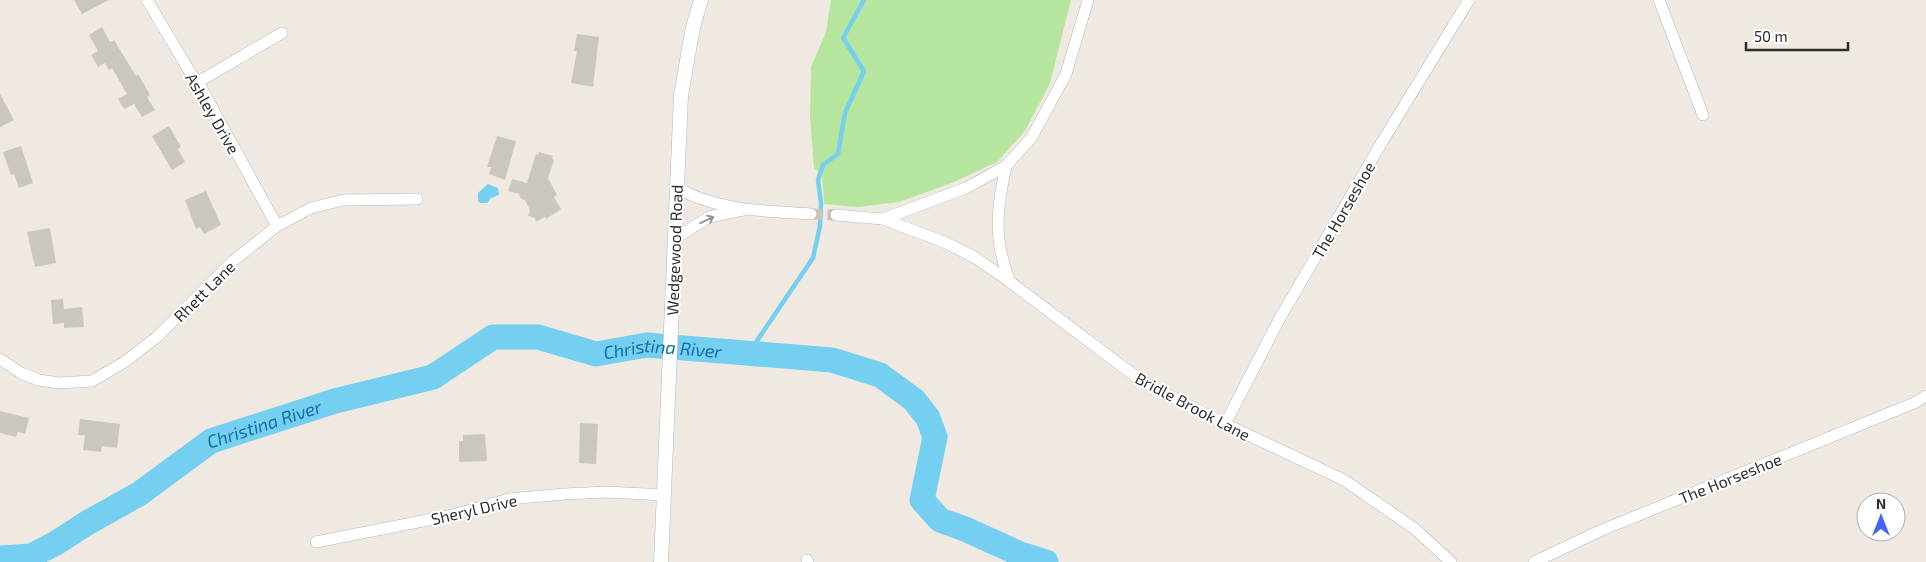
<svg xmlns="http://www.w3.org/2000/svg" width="1926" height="562" font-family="'Exo 2',sans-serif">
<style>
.green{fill:#b6e59e}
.water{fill:#75cff0}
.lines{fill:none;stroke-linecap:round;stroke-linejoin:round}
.stream{stroke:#75cff0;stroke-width:4.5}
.river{stroke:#75cff0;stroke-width:25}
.building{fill:#cbc7bf}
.minor-tunnel{stroke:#c8c4bd;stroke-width:11;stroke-dasharray:11 5.5;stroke-linecap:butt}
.minor-casing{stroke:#b4b7c1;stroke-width:12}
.tertiary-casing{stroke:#b4b7c1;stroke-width:15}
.minor{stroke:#fff;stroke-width:11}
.tertiary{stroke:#fff;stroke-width:14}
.oneway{stroke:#969696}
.labels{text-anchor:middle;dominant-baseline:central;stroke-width:4;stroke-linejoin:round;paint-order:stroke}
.street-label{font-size:16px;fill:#2e2e2e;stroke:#fff}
.water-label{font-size:18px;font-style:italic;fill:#0d6fa3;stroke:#fff}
</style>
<rect width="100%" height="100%" fill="#efe9e1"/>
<!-- green -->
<polygon class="green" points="831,0 1071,0 1050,83 1025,131 997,162 954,182 899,202 857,207 824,204 822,175 814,168 810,116 811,67 826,32"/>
<!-- water -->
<polygon class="water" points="488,184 498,188 499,195 491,198 487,203 480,203 478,201 478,193"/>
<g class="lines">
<!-- stream -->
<polyline class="stream" points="748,354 813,258 820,226 821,203 818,180 823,165 838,154 845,113 864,71 843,38 864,0"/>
<!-- river -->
<path class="river" id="s1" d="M 0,558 L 31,556 L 56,543 L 87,523 L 139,494 L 211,441 L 335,401 L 433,377 L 493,337 L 538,337 L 596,354 L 647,345 L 832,360 L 880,375 L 914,400 L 928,418 L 935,437 L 922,500 L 940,520 L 965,529 L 1020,554 L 1046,562"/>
</g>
<!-- building -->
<g class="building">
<polygon points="74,0 109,0 82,14"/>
<polygon points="102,27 110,42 114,40 136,76 138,74 150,95 147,97 155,110 142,117 134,104 124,109 118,99 127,94 112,68 109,70 105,63 98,67 91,55 98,51 89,35"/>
<polygon points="577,34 599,37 593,87 571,83 577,51 574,51"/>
<polygon points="0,94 14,120 0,127"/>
<polygon points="169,126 181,147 178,149 185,162 172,170 152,136"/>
<polygon points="497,136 516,141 505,180 489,174 491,167 487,167"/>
<polygon points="21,146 33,183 19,188 14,174 11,175 3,152"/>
<polygon points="539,152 553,156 552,159 554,160 548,178 557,195 554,197 561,209 546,219 545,217 536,222 535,218 528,216 530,210 525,200 521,199 519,194 508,191 512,179 527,183 536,154 538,155"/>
<polygon points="206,191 221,225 204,234 200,227 196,229 185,200"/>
<polygon points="50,228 56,263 35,267 27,232"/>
<polygon points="63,299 64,309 82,307 84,327 64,328 64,323 53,324 51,300"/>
<polygon points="0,411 29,418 25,434 18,432 16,437 0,433"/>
<polygon points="80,419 120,424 117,448 102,446 101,452 83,450 85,435 78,435"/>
<polygon points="580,423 598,424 596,464 579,463"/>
<polygon points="485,434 487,461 459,462 459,441 463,441 463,435"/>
</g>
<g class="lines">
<!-- minor-tunnel -->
<polyline class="minor-tunnel" points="811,214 836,215"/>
<defs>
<g id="minor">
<polyline points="147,0 191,74 198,82 277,226"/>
<polyline points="1659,0 1703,115"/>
<polyline points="198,82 282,33"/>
<path d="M 1006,166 C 1001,191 996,214 999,239 C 1000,253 1005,267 1009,281"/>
<path d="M 676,187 C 716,211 766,211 811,214"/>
<polyline points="836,215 883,219 966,188 1006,166 1032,137 1066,74 1088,0"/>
<polyline points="883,219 944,242 974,257 1009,281 1143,382 1225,424 1344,480 1415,529 1451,562"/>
<polyline points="674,239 709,217 743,210"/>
<polyline points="0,359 21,373 39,380 59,383 92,381 126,361 158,336 233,261 277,226 311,208 343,200 417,199"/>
<polyline points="1225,424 1279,320 1382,142 1469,0"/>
<polyline points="316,542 453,515 509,499 565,494 607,492 664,495"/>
<polyline points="807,560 808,562"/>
<polyline points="1534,562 1602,530 1914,403 1926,396"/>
</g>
<polyline id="tertiary" points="661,562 681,95 693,27 701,0"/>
</defs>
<!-- minor casing -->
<use href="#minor" class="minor-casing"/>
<!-- tertiary casing -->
<use href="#tertiary" class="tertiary-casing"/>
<!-- minor -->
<use href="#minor" class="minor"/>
<!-- tertiary -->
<use href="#tertiary" class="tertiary"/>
</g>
<!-- one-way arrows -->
<defs><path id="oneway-shaft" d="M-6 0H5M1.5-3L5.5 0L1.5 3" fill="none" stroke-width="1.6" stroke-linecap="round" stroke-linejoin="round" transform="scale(1.25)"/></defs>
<use class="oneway" href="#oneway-shaft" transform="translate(707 220) rotate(-25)"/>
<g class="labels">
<!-- street labels -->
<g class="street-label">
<text transform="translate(213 113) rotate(60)">Ashley Drive</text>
<text transform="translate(1343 210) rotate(-60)">The Horseshoe</text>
<text transform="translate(674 250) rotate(-88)">Wedgewood Road</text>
<text transform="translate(204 291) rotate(-45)">Rhett Lane</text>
<text transform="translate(1193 406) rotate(28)">Bridle Brook Lane</text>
<text transform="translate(1730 478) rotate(-22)">The Horseshoe</text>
<text transform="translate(474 509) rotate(-13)">Sheryl Drive</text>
</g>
<!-- water labels -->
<g class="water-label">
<text stroke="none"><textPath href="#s1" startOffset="721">Christina River</textPath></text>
<text stroke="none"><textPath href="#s1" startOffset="301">Christina River</textPath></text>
</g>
</g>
<!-- north arrow -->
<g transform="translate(1881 517)"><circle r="24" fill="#ffffff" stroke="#ababab"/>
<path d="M0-4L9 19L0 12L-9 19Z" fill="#4264fb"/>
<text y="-8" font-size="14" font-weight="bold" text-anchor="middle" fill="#2e2e2e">N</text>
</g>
<!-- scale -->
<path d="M1746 42v8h102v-8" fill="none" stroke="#2e2e2e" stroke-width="2.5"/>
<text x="1754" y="42" font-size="15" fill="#2e2e2e" stroke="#ffffff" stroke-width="4" paint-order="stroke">50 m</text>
</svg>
